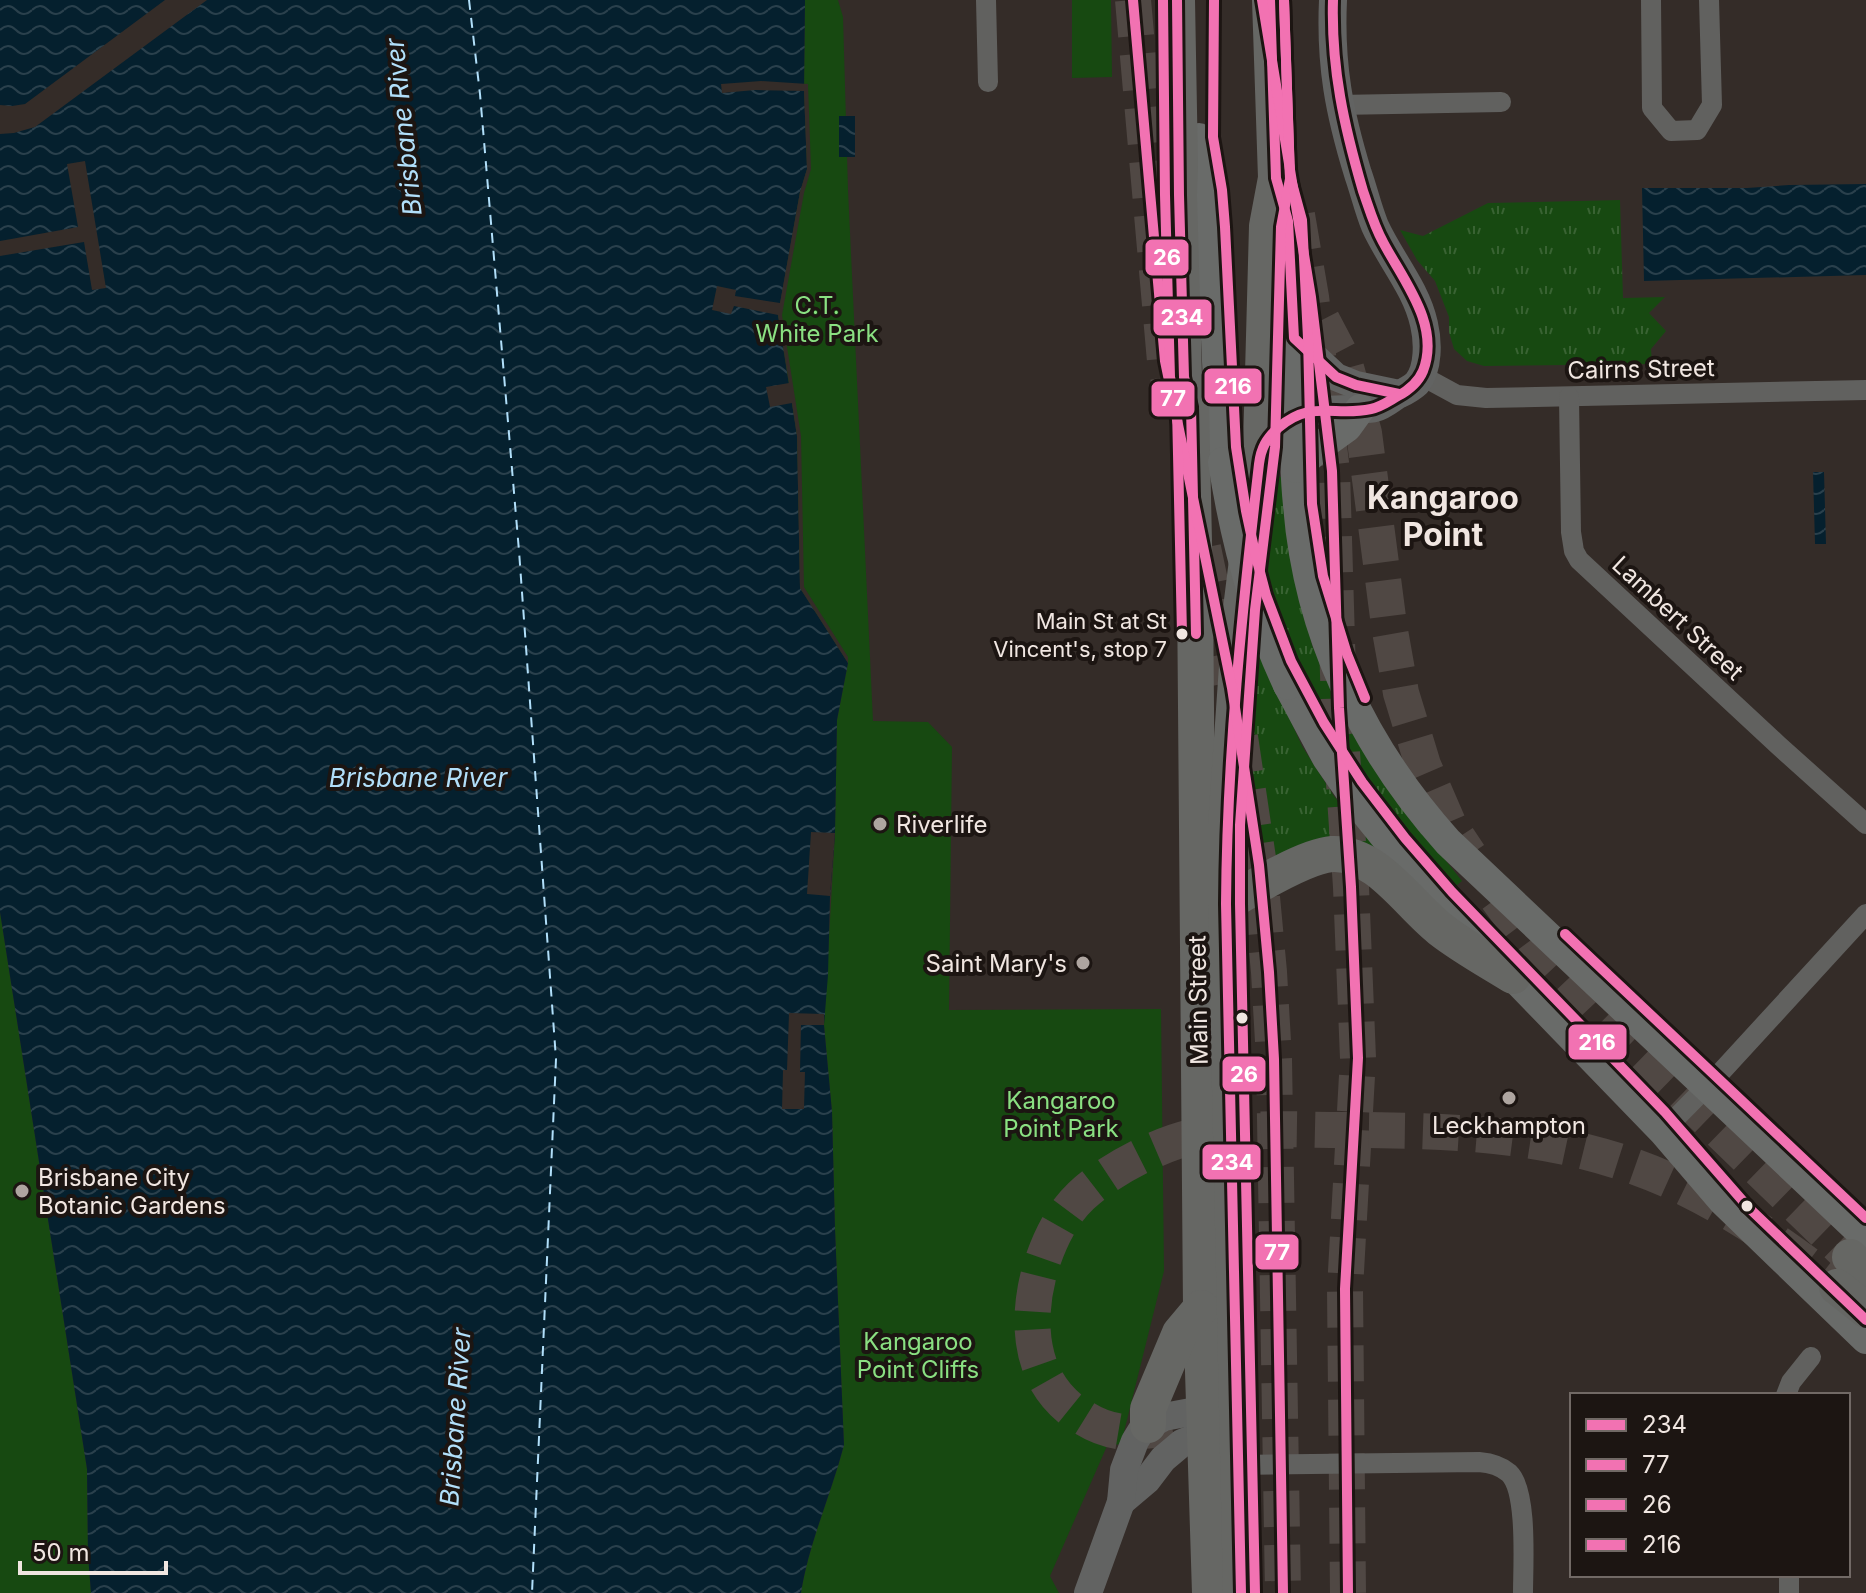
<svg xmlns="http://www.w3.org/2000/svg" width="1866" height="1593" font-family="Inter,sans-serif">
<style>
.grass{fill:url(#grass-tufts)}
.park{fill:#174911}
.water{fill:url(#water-waves)}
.pier{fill:#342c28}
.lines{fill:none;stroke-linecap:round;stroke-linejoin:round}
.ferry{stroke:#b1dffa;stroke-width:2;stroke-dasharray:10 8;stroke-linecap:butt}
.highway-tunnel{stroke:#504844;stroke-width:36;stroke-dasharray:36 18;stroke-linecap:butt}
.street{stroke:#61615f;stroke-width:20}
.secondary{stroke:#626362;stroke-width:28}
.primary{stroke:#696b69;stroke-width:30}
.highway{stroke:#666764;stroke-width:36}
.primary-bridge{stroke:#696b69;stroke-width:30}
.bus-1-casing{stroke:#1c1512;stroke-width:16}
.bus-2-casing{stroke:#1c1512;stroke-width:16}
.bus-3-casing{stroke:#1c1512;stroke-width:16}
.bus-4-casing{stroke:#1c1512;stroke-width:16}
.bus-1{stroke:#f272b2;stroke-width:10}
.bus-2{stroke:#f272b2;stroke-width:10}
.bus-3{stroke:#f272b2;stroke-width:10}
.bus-4{stroke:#f272b2;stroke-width:10}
.bus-dot{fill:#f0e6e1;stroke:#1c1512;stroke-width:3}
.poi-dot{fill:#aea5a0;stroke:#1c1512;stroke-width:3}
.labels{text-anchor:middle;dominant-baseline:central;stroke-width:8;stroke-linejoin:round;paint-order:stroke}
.bus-label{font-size:22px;fill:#f0e6e1;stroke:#1c1512;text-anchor:end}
.park-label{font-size:24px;fill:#8ae082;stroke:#1c1512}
.street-label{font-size:24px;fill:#f0e6e1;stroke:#1c1512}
.poi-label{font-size:24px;fill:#f0e6e1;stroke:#1c1512;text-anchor:start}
.water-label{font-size:26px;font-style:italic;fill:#b1dffa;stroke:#1c1512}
.district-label{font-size:32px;font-weight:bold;fill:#f0e6e1;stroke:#1c1512}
.line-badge{stroke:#1c1512;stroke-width:3}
.badge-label{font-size:22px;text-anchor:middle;font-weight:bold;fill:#fff}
</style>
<defs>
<pattern id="grass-tufts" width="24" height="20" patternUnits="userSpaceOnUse" patternTransform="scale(2)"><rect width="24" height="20" fill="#174911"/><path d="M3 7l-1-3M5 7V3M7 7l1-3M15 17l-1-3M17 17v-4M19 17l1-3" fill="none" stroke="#396333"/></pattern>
<pattern id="water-waves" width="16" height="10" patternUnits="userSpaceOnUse" patternTransform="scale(2)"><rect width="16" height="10" fill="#05202e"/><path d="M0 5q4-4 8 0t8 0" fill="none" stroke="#2a404c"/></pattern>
</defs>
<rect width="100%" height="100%" fill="#342c28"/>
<!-- grass -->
<g class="grass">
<polygon points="1620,200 1623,298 1665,297 1649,313 1666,331 1651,349 1652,364 1484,366 1467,361 1454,349 1449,332 1449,317 1435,281 1417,260 1400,230 1423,236 1488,203"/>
<polygon points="1276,475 1283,478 1298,586 1312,645 1329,682 1387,786 1462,881 1451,890 1364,787 1331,736 1300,681 1263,585"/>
<polygon points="1253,637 1302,746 1334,796 1384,859 1244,882"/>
</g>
<!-- park -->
<g class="park">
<path d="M 805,0 L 838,0 L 843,17 L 848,190 L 873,721 L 928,722 L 952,747 L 949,1010 L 1161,1009 L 1164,1271 L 1121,1444 L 1107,1446 L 1050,1576 L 1059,1593 L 801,1593 C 809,1542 831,1495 844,1445 L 835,1229 L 832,1112 L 824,1025 L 835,833 L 837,720 L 848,663 L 800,588 L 797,436 L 778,315 L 800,192 L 807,169 L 804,90 Z"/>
<polygon points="1072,0 1111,0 1112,77 1072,78"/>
<polygon points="0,912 87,1469 88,1555 91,1593 0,1593"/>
</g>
<!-- water -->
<g class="water">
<path d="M 0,0 L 805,0 L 804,90 L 807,169 L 800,192 L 778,315 L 797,436 L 800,588 L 848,663 L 837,720 L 835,833 L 830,896 L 828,975 L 824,1025 L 832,1112 L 835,1229 L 844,1445 C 831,1495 809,1542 801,1593 L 91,1593 L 88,1555 L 87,1469 L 0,912 Z"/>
<rect x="839" y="116" width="16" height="41"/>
<polygon points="1866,184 1866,275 1644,281 1642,188 1747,188 1789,185"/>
<polygon points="1813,472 1824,472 1826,544 1815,544"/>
</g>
<!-- pier -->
<g class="pier">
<polygon points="165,0 207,0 35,127 14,133 0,134 0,105 12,106 25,104"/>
<polygon points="761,81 808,84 811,169 804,193 782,315 801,436 804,587 848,657 848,663 800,588 797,436 792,403 770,407 766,387 789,383 778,315 734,306 731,314 712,310 717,286 736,290 735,296 780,303 800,192 807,169 804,91 755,90 722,93 721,84"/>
<polygon points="85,161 106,288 92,290 84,242 0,256 0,241 78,227 67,164"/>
<polygon points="811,832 835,833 830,896 807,894"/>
<polygon points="789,1013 824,1014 824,1025 801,1025 800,1072 805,1072 804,1109 782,1109 783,1070 787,1070"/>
</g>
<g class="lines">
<!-- ferry -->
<polyline class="ferry" points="469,0 480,94 519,551 556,1059 532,1593"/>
<!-- highway-tunnel -->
<g class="highway-tunnel">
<polyline points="1133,0 1165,361 1175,412"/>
<polyline points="1297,215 1311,297 1332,471 1339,708 1351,887 1358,1058 1345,1289 1348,1593"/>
<polyline points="1322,320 1345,364 1364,433 1389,625 1401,693 1423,765 1448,823 1469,855"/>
<polyline points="1203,548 1231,682"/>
<polyline points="1240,737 1259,865 1269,972 1274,1059 1283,1593"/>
<polyline points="1497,898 1530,942 1591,1007 1850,1257"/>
<path d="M 1172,1427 C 1157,1430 1139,1432 1124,1432 C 1111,1431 1095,1425 1084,1418 C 1028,1386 1024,1320 1042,1263 C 1050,1239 1062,1214 1081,1196 C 1107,1171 1157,1145 1192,1137 C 1237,1127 1285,1129 1331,1130 C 1430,1130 1529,1131 1624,1163 C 1699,1187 1775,1238 1837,1287"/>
</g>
<!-- street -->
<g class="street">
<polyline points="986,0 988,82"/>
<polyline points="1651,0 1652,108 1671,131 1697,130 1712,105 1709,0"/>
<polyline points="1339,105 1501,102"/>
<polyline points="1422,376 1457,395 1486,398 1866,390"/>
<polyline points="1569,397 1571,532 1574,551 1579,560 1778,745 1866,824"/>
<polyline points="1663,1131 1721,1072 1866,914"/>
<polyline points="1786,1395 1791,1382 1811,1357"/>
<path d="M 1238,1465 L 1479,1462 C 1490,1463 1500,1465 1509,1473 C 1528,1491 1523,1566 1523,1593"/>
<polyline points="1789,1575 1789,1593"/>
</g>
<!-- secondary -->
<g class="secondary">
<polyline points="1294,338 1336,377 1356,385 1399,394"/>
<path d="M 1278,430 C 1301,408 1321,410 1351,409 C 1359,409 1368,410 1375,408 C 1383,406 1390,400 1396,396 C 1404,392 1411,389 1417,383 C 1429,368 1428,341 1424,324 C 1416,288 1390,259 1375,226 C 1368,209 1364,191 1358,174 C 1339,112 1330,65 1333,0"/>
<polyline points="1121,1502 1147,1480 1163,1459 1182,1443 1204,1434 1222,1431"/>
<polyline points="1088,1593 1121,1502 1124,1470 1135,1441 1143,1428 1164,1417 1223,1406"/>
</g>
<!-- primary -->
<g class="primary">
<polyline points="1199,138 1208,192 1211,228 1220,427 1223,462"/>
<path d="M 1276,180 C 1280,193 1286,207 1288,221 C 1290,237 1290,253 1290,269 C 1293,310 1294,350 1294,390 C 1294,428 1294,467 1298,505 C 1308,633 1363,747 1448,842 L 1866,1237"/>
<polyline points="1296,468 1322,445 1347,427 1360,409"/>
<polyline points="1288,685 1327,758 1361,807 1394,848 1513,976 1663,1131 1723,1201 1866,1339"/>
</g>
<!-- highway -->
<g class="highway">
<polyline points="1177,0 1180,165 1179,195 1184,377 1191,407 1195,587 1201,1308 1210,1593"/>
<path d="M 1226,904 C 1251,889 1305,856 1332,854 C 1377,852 1408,904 1440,929 C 1463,947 1489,961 1513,976"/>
<polyline points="1850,1257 1866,1273"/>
<polyline points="1837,1287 1866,1310"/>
<polyline points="1148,1425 1148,1409 1180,1333 1201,1308"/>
<polyline points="1241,1593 1226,904 1226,825 1241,609 1261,447 1267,226 1276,178 1270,0"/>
</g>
<!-- primary-bridge -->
<path class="primary-bridge" d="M 1223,462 C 1235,541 1254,613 1288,685"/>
<defs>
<g id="bus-1">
<polyline points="1177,0 1179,195 1184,377 1191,407 1196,634"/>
<polyline points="1270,0 1276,178 1288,221 1294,338 1336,377 1356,385 1399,394"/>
<path d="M 1241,1593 L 1226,904 C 1227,756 1242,611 1259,464 C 1261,448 1266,439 1278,428 C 1312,399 1334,417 1371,409 C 1381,407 1389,401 1398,396 C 1409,390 1418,383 1423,371 C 1441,325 1403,280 1383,242 C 1374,226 1369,208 1363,191 C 1344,126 1331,68 1333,0"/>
</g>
<g id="bus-2">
<polyline points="1133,0 1165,361 1232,688 1259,865 1269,972 1274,1059 1283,1593"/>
<polyline points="1262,0 1311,297 1332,471 1339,708 1351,887 1358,1058 1345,1289 1348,1593"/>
</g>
<g id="bus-3">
<polyline points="1163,0 1165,195 1170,377 1177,409 1182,634"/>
<polyline points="1255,1593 1240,904 1240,825 1255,610 1275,447 1281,227 1290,179 1284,0"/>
</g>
<g id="bus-4">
<polyline points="1214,0 1213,137 1222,190 1225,227 1236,447 1246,511 1255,553 1266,595 1291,661 1324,723 1362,782 1405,838 1452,892 1665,1112 1749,1208 1866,1320"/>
<polyline points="1284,0 1290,176 1302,220 1308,338 1312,504 1323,576 1347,654 1365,698"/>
<polyline points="1565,934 1866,1218"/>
</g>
</defs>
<!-- bus-1 casing -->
<use href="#bus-1" class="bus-1-casing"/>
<!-- bus-2 casing -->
<use href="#bus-2" class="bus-2-casing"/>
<!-- bus-3 casing -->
<use href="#bus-3" class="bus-3-casing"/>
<!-- bus-4 casing -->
<use href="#bus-4" class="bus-4-casing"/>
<!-- bus-1 -->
<use href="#bus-1" class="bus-1"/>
<!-- bus-2 -->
<use href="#bus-2" class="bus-2"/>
<!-- bus-3 -->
<use href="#bus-3" class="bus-3"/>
<!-- bus-4 -->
<use href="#bus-4" class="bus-4"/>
</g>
<!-- markers -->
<g class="bus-dot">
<circle cx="1182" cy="634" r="7"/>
<circle cx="1242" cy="1018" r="7"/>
<circle cx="1747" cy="1206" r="7"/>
</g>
<g class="poi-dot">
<circle cx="880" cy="824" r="8"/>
<circle cx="1083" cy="963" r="8"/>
<circle cx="1509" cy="1098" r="8"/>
<circle cx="22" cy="1191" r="8"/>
</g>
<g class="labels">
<!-- bus labels -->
<g class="bus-label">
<text x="1167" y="621">Main St at St<tspan x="1167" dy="28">Vincent's, stop 7</tspan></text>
</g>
<!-- park labels -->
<g class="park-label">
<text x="817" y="305">C.T.<tspan x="817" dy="28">White Park</tspan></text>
<text x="1061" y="1100">Kangaroo<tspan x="1061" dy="28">Point Park</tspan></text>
<text x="918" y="1341">Kangaroo<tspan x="918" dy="28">Point Cliffs</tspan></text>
</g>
<!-- street labels -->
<g class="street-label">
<text transform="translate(1641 369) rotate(-1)">Cairns Street</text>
<text transform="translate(1678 618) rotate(43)">Lambert Street</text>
<text transform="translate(1198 1000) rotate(-91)">Main Street</text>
</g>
<!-- poi labels -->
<g class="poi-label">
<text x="896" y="824">Riverlife</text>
<text x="1067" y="963" text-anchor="end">Saint Mary's</text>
<text x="1509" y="1125" text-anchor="middle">Leckhampton</text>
<text x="38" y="1177">Brisbane City<tspan x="38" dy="28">Botanic Gardens</tspan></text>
</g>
<!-- water labels -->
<g class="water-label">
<text transform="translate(403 127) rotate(-96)">Brisbane River</text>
<text x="418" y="777">Brisbane River</text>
<text transform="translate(455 1417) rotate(-86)">Brisbane River</text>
</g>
<!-- district labels -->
<g class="district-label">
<text x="1443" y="497">Kangaroo<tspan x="1443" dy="37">Point</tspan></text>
</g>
</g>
<g class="line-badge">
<rect x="1144" y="238" width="46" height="39" rx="8" fill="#f272b2"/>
<rect x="1152" y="298" width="61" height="39" rx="8" fill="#f272b2"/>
<rect x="1203" y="367" width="60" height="38" rx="8" fill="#f272b2"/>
<rect x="1150" y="380" width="46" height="38" rx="8" fill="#f272b2"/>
<rect x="1567" y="1023" width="61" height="38" rx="8" fill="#f272b2"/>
<rect x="1221" y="1055" width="46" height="38" rx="8" fill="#f272b2"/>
<rect x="1201" y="1143" width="61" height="38" rx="8" fill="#f272b2"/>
<rect x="1254" y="1233" width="46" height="38" rx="8" fill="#f272b2"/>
</g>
<g class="badge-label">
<text x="1167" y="265">26</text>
<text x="1182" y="325">234</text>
<text x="1233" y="394">216</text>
<text x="1173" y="406">77</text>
<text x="1597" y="1050">216</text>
<text x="1244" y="1082">26</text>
<text x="1232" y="1170">234</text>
<text x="1277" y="1260">77</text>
</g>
<!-- legend -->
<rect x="1570" y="1393" width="280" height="184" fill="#1c1512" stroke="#716965" stroke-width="2"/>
<rect x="1586" y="1419" width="40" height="12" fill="#f272b2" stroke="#716965" stroke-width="2"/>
<text x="1642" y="1433" font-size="24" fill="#f0e6e1">234</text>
<rect x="1586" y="1459" width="40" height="12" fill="#f272b2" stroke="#716965" stroke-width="2"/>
<text x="1642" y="1473" font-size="24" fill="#f0e6e1">77</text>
<rect x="1586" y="1499" width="40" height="12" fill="#f272b2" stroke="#716965" stroke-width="2"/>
<text x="1642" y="1513" font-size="24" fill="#f0e6e1">26</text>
<rect x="1586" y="1539" width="40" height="12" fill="#f272b2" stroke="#716965" stroke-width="2"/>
<text x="1642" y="1553" font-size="24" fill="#f0e6e1">216</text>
<!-- scale -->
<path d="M20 1561v12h146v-12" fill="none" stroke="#f0e6e1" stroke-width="4"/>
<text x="32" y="1561" font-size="24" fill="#f0e6e1" stroke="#1c1512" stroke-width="6" paint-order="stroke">50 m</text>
</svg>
